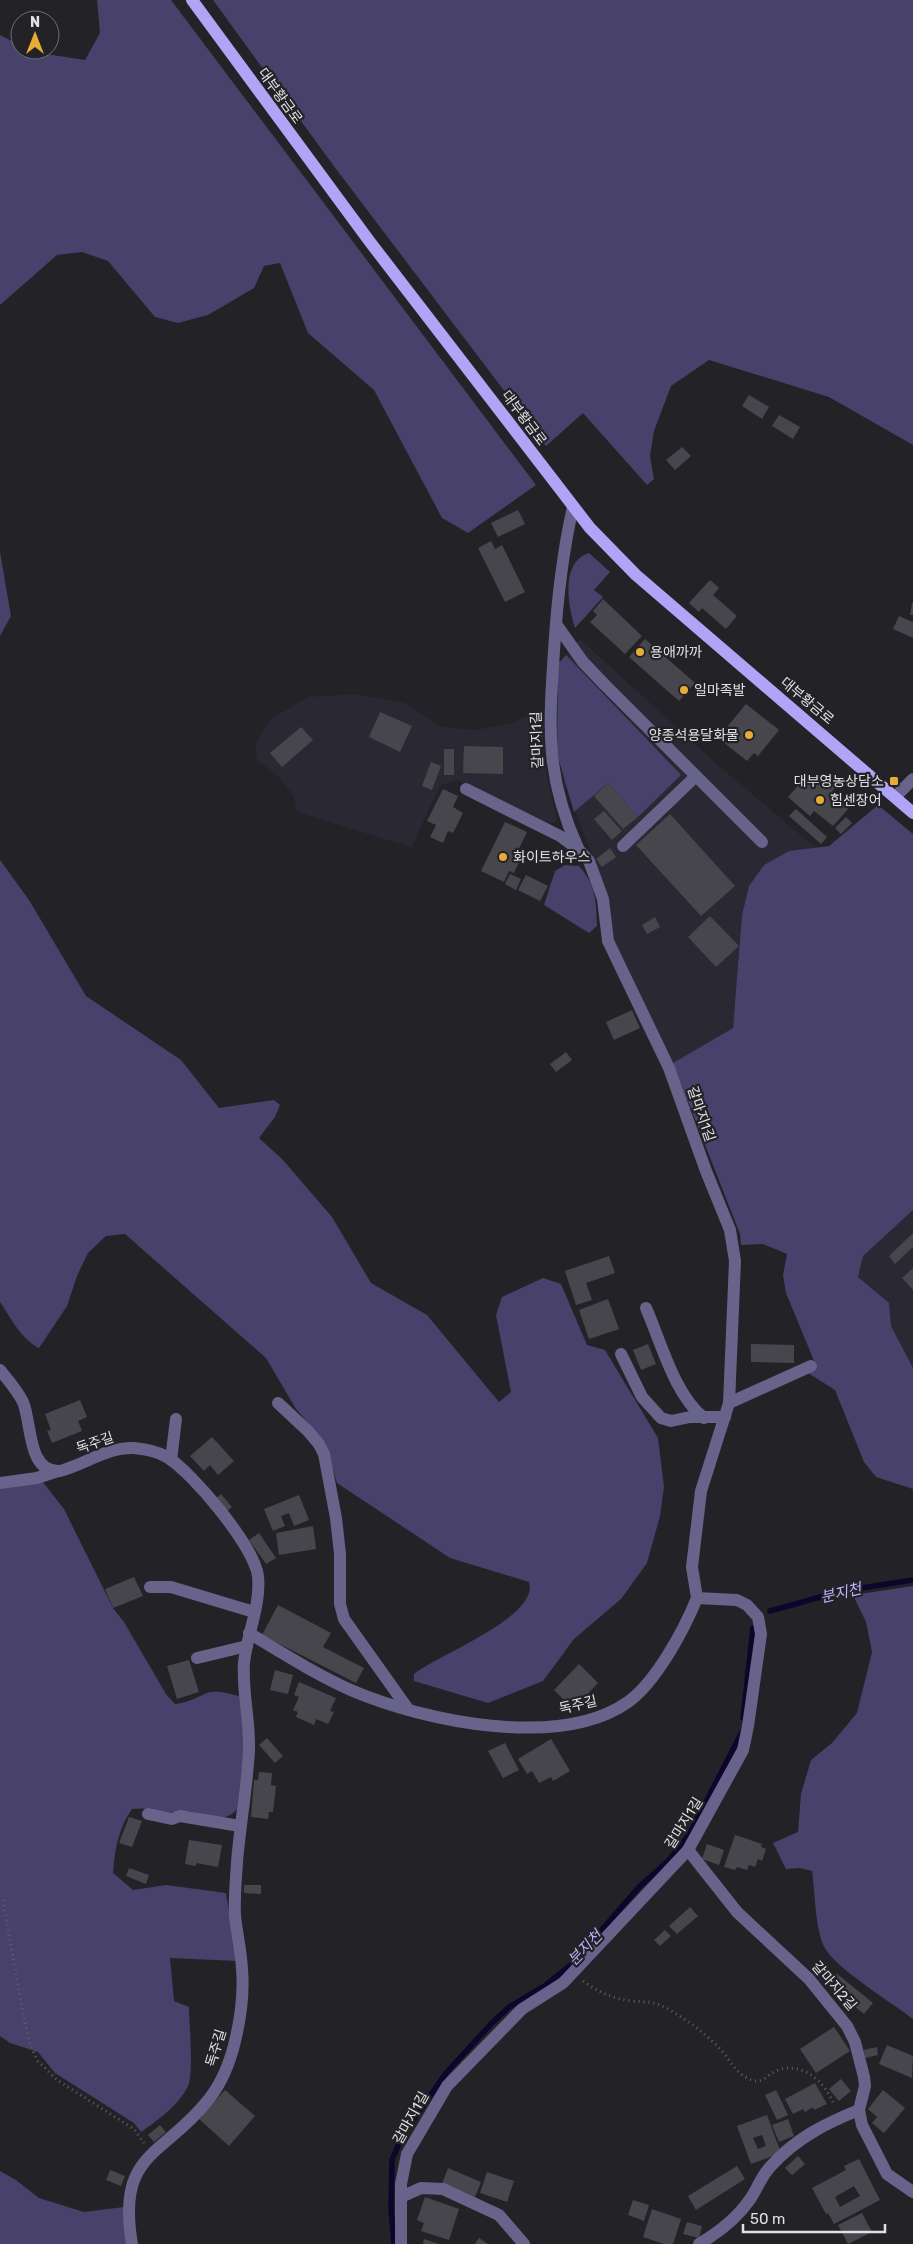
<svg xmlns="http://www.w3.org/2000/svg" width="913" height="2244" font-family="Rubik,'Noto Sans KR',sans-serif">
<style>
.built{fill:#2a2933}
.green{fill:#47416b}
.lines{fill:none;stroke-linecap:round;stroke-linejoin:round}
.stream{stroke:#0f042b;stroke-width:5.5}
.building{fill:#47464c;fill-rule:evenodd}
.path{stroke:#606065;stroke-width:3;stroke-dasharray:1 4;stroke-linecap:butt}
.minor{stroke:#68638b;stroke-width:12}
.major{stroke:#afa4f5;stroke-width:12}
.poi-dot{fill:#e8ab37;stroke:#222227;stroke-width:2}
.labels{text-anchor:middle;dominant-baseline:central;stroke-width:4.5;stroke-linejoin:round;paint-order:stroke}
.street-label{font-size:14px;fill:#e1e0e4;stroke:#222227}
.poi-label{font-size:14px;fill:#e1e0e4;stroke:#222227;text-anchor:start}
.water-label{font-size:15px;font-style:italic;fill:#bcb3ff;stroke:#222227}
</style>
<rect width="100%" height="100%" fill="#222227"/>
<!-- built -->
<g class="built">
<polygon points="580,639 720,767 816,848 789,851 764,865 749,886 742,915 733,1028 673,1063 610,934 609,898 564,783 558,664"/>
<polygon points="354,694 404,703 442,727 476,730 516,722 534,711 545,718 542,756 557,819 553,823 542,821 457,780 441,785 411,847 297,812 293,795 278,776 257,760 255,744 270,720 308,697"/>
<polygon points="913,1210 913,1368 891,1326 889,1303 858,1277 863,1256"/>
</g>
<!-- green -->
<g class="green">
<polygon points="97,0 171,0 536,485 468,533 442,518 374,390 308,333 280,263 264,266 254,288 208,315 178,323 155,317 108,261 82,252 57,255 0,305 0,35 20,45 20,50 85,60 100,33"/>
<polygon points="213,0 913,0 913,445 829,397 709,360 671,386 654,431 650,456 654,479 647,485 583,413 546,446 333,165"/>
<polygon points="0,552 11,616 0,636"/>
<path d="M 589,553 L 610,572 L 594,590 L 603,597 L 575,628 C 568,605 560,562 589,553 Z"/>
<polygon points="566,655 681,775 638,817 608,783 574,812 557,754 558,664"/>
<polygon points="878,805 913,834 913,1210 863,1256 858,1277 889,1303 891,1326 913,1368 913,1489 876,1477 864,1462 835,1390 808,1373 817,1368 786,1293 783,1275 787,1254 763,1244 741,1245 740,1234 673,1063 733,1028 742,915 749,886 764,865 789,851 829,846"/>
<path d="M 0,860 L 29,900 L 86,996 L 181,1060 L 219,1108 L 274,1100 L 280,1105 L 275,1117 L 259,1138 L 283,1160 L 332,1217 L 371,1283 L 427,1315 L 499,1402 L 511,1392 L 496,1315 L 502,1297 L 543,1278 L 561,1284 L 587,1345 L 605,1350 L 658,1438 L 664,1487 L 660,1516 L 647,1563 L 621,1599 L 574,1639 L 543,1681 L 488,1703 L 414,1681 L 414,1674 C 437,1655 540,1617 529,1582 L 450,1558 L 337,1483 L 325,1442 L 296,1409 L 266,1358 L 125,1234 L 106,1236 L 88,1253 L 77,1276 L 67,1306 L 39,1348 C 21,1339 11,1318 0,1302 Z"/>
<path d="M 565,865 L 579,866 C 596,885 596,901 597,926 L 589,933 L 544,905 L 555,871 Z"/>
<path d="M 42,1481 L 64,1509 L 113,1608 L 124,1622 L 166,1694 L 175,1704 C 189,1703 198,1696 210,1692 C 220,1690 230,1694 239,1696 L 245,1742 L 237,1809 C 224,1826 204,1812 186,1811 C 180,1811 173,1813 167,1812 C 154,1811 145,1807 132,1809 C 118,1829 115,1849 113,1873 L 133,1890 L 166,1885 L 226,1893 L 237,1961 L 170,1958 L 174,2001 L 189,2007 C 189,2023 194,2073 188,2086 C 179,2105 158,2120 141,2132 L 134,2123 L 55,2073 L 38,2052 L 10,2043 L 0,2036 L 0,1486 Z"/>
<path d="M 913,1586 L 913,2019 C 891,2002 840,1971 826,1950 C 815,1933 815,1891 812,1871 L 799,1868 L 786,1869 L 773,1843 L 798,1832 L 801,1794 L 811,1760 L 832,1743 L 857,1713 L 872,1652 L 866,1622 L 853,1595 Z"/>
<polygon points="0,2171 16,2180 39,2198 84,2212 124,2207 127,2244 0,2244"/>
</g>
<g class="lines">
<!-- stream -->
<g class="stream">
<polyline points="770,1611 842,1591 913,1580"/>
<polyline points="743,1718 753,1628"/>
<polyline points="394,2244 391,2209 392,2160 402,2136 446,2073 491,2024 509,2007 546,1985 572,1964 639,1887 669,1860 689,1835 742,1732"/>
</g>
</g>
<!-- building -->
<g class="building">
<polygon points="749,395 769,407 762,419 742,406"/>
<polygon points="779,415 800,427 793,439 772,426"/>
<polygon points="682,447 691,456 675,470 666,460"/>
<polygon points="518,510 525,524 498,537 491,523"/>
<polygon points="491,541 495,549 502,545 525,592 505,602 478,548"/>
<polygon points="710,580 719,588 713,595 737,616 726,629 702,608 699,612 689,603"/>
<polygon points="603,599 642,636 625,654 590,622 597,615 593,611"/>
<polygon points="912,603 913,603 913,615 910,615"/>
<polygon points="899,616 913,622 913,638 893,629"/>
<polygon points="645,639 695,683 679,701 629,657"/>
<polygon points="746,704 779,730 758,756 754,753 747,761 718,738"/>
<polygon points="380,712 412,726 400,752 369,737"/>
<polygon points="301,727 313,740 282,767 270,753"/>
<polygon points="464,746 503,747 503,774 463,773"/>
<rect x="444" y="749" width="10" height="26"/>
<polygon points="431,762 441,766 432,790 422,786"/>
<polygon points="809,773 818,781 823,775 836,786 831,793 849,808 833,826 814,811 810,816 788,797"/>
<polygon points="608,783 638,817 623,829 594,796"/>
<polygon points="443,789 458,796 453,807 463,813 453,833 448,831 443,843 430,837 436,825 427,821"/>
<polygon points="796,809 827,837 821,844 789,816"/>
<polygon points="604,811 622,831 612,840 594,819"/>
<polygon points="670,814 735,886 701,916 636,845"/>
<polygon points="846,817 852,823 841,834 835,828"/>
<polygon points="505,822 527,832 514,859 519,862 514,873 509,871 504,882 481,871"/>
<polygon points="610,848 616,857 602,867 596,859"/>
<polygon points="510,874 521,879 516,890 505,884"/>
<polygon points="526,875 548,886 540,901 518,890"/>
<polygon points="710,916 739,946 716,967 688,937"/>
<polygon points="655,917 660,927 647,934 642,925"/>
<polygon points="632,1010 640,1028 614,1040 606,1022"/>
<polygon points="566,1052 572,1060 556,1072 550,1064"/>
<polygon points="913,1233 913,1247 895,1264 889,1256"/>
<polygon points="609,1256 615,1273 586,1283 592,1300 576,1305 565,1271"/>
<polygon points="913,1268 913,1290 902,1278"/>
<polygon points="608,1299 619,1329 589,1339 579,1310"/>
<polygon points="648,1344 656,1364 641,1370 633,1350"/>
<polygon points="751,1344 794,1345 794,1363 751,1362"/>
<polygon points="80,1400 87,1417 78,1421 82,1431 52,1443 47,1431 51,1430 45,1414"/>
<polygon points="212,1437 234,1461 218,1475 210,1465 204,1471 190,1456"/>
<polygon points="221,1494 232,1507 225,1513 214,1500"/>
<polygon points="299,1495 309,1520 294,1526 289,1513 281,1516 285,1526 273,1531 264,1509"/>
<polygon points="313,1526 316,1549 279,1555 276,1533"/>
<polygon points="259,1533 276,1558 266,1564 249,1540"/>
<polygon points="134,1577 143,1596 113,1608 105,1589"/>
<polygon points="278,1605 331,1633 323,1647 364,1668 356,1683 262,1635"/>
<polygon points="189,1660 199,1692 177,1699 167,1666"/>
<polygon points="579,1664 598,1683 573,1709 554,1690"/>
<polygon points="275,1670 293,1675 288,1694 270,1690"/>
<polygon points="299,1682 336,1698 330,1711 334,1712 328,1724 316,1719 314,1725 296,1717 298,1712 293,1710 299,1697 294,1695"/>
<polygon points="267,1738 283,1756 275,1763 259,1745"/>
<polygon points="551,1739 570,1771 553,1781 551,1777 539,1783 532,1771 527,1774 518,1759"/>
<polygon points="505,1743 519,1770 503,1778 488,1751"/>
<polygon points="259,1772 272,1773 271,1785 276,1786 273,1812 269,1812 268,1819 251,1817 254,1780 258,1780"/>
<polygon points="129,1817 142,1821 132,1847 119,1843"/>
<polygon points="735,1835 762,1844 761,1847 766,1849 762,1861 758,1859 755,1867 749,1865 747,1870 737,1867 735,1870 724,1867"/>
<polygon points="189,1840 222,1845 218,1867 196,1863 196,1866 185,1864"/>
<polygon points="707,1844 724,1850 719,1865 702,1859"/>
<polygon points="129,1868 149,1875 146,1884 126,1876"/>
<polygon points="244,1885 261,1885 261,1894 244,1893"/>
<polygon points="690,1907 698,1916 677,1934 669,1926"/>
<polygon points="665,1930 671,1936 660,1946 654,1940"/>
<polygon points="836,1973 873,2003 864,2014 827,1984"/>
<polygon points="834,2027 850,2051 816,2073 800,2049"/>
<polygon points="887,2045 913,2056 912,2078 879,2064"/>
<polygon points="877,2047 878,2055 865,2058 864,2050"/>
<polygon points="841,2079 851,2091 839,2101 829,2089"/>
<polygon points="815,2083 827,2104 814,2110 813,2107 805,2112 803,2109 793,2114 785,2099"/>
<polygon points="225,2090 255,2116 229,2146 199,2119"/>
<polygon points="776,2090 788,2115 777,2120 765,2095"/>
<polygon points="883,2090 905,2108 884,2133 872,2123 877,2117 868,2109"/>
<path d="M 767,2115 L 781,2153 L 751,2164 L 737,2126 ZM 762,2135 L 766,2146 L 758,2149 L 753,2138 Z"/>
<polygon points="788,2119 794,2136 779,2142 772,2125"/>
<polygon points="160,2125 166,2132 154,2142 148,2135"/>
<polygon points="798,2156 805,2164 792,2175 785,2168"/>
<path d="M 859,2159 L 880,2200 L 834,2224 L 828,2213 L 826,2214 L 812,2188 L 846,2170 L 844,2166 ZM 854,2186 L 860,2196 L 840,2207 L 835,2197 Z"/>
<polygon points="737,2166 745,2179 696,2210 688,2196"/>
<polygon points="448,2168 481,2182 475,2197 442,2184"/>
<polygon points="110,2170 125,2176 121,2186 106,2180"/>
<polygon points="487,2172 514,2181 507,2202 480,2193"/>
<polygon points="425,2197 459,2209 449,2240 421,2231 424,2223 417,2220"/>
<polygon points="633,2200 649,2205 644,2221 628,2215"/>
<polygon points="652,2209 681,2219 673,2244 664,2244 643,2237"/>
<polygon points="862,2213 872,2232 848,2244 838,2225"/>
<polygon points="687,2222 702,2226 699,2238 683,2234"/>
<polygon points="479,2238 488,2244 475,2244"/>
<polygon points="424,2239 439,2244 423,2244"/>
</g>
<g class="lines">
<!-- path -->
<g class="path">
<polyline points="3,1900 22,2008 30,2045 38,2061 57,2080 134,2129 144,2143"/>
<path d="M 583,1981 C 598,1992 613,1999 632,2001 C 647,2002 654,2001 668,2009 C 687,2020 705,2033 720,2049 C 730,2059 736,2075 752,2080 C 762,2084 767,2075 776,2071 C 801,2060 826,2082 834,2105"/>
</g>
<!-- minor -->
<g class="minor">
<path d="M 573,507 C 562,555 557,602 554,651 C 549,727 545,776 578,848"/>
<polyline points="556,624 583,662 605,685 762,842"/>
<polyline points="466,789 560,836 579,850 589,861 603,899 608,941 669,1068 706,1171 730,1230 735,1261 729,1403 701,1491 692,1567 697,1598"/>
<polyline points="896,796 913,779"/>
<polyline points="623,846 696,776"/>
<path d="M 646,1308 C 661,1342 674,1394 704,1418"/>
<polyline points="621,1354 642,1397 661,1418 671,1421 690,1417 725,1417"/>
<path d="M 0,1370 C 8,1380 17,1390 23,1402 C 32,1423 27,1473 60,1471 C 86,1464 107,1447 134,1448 C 145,1449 157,1451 167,1457 C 193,1473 254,1546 258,1576 C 261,1605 247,1634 244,1663 C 242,1692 250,1721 249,1750 C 247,1788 240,1825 237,1862 C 236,1880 234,1898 235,1916 C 237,1934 241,1951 242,1969 C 244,1992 241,2015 236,2037 C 231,2060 223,2081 209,2099 C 164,2157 116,2151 132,2244"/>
<polyline points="278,1403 308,1431 319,1444 324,1454 336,1518 340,1554 340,1604 344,1619 408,1709"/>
<polyline points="729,1403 811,1366"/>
<polyline points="171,1460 176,1419"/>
<polyline points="0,1483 37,1478 58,1471"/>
<polyline points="150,1587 171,1587 254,1612"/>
<path d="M 249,1633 C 282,1653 317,1675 353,1691 C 424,1721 560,1750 628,1702 C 656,1682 684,1630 697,1598"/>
<polyline points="197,1658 247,1646"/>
<polyline points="148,1814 172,1819 180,1816 240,1826"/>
<polyline points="688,1850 737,1912 809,1979 847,2026 855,2042 864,2077 865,2086 859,2110 862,2125 887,2174 913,2192"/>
<polyline points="401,2197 421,2188 443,2189 499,2215 524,2244"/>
<polyline points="401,2244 401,2184 407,2154 447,2086 522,2009 563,1983 688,1850 743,1750 748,1726 761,1634 758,1617 747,1605 737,1600 697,1598"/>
<path d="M 699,2244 C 718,2233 738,2217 751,2198 C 758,2187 762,2175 771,2166 C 795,2139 826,2123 859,2110"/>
</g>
<!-- major -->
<polyline class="major" points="192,0 370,242 590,528 636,575 913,813"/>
</g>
<!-- markers -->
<g class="poi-dot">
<circle cx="640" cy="652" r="5"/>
<circle cx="684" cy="690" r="5"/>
<circle cx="749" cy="735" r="5"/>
<rect x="889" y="776" width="10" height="10" rx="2.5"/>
<circle cx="820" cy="800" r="5"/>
<circle cx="503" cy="857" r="5"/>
</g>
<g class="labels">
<!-- street labels -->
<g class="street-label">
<text transform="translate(280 96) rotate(54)">대부황금로</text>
<text transform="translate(524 418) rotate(53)">대부황금로</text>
<text transform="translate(807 701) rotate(40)">대부황금로</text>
<text transform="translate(537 740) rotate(-92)">갈마지1길</text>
<text transform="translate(701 1114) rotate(71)">갈마지1길</text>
<text transform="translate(95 1443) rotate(-19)">독주길</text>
<text transform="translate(578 1705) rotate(-13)">독주길</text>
<text transform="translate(684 1823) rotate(-58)">갈마지1길</text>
<text transform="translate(834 1986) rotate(49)">갈마지2길</text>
<text transform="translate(216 2048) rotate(-73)">독주길</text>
<text transform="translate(411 2118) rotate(-61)">갈마지1길</text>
</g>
<!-- poi labels -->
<g class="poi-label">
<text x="650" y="652">용애까까</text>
<text x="694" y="690">일마족발</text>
<text x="739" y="735" text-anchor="end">양종석용달화물</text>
<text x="884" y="781" text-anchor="end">대부영농상담소</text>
<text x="830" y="800">힘센장어</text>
<text x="513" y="857">화이트하우스</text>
</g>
<!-- water labels -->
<g class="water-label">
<text transform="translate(841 1593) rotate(-13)">분지천</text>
<text transform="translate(585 1948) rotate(-46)">분지천</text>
</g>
</g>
<!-- north arrow -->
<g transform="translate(35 35)"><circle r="24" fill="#222227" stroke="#6e6e73"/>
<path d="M0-4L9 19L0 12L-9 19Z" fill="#e8ab37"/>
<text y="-8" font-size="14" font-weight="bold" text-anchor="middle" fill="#e1e0e4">N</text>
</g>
<!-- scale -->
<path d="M743 2224v8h142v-8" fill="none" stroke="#e1e0e4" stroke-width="2.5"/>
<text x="750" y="2224" font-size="15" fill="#e1e0e4" stroke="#222227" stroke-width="4" paint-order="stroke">50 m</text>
</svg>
